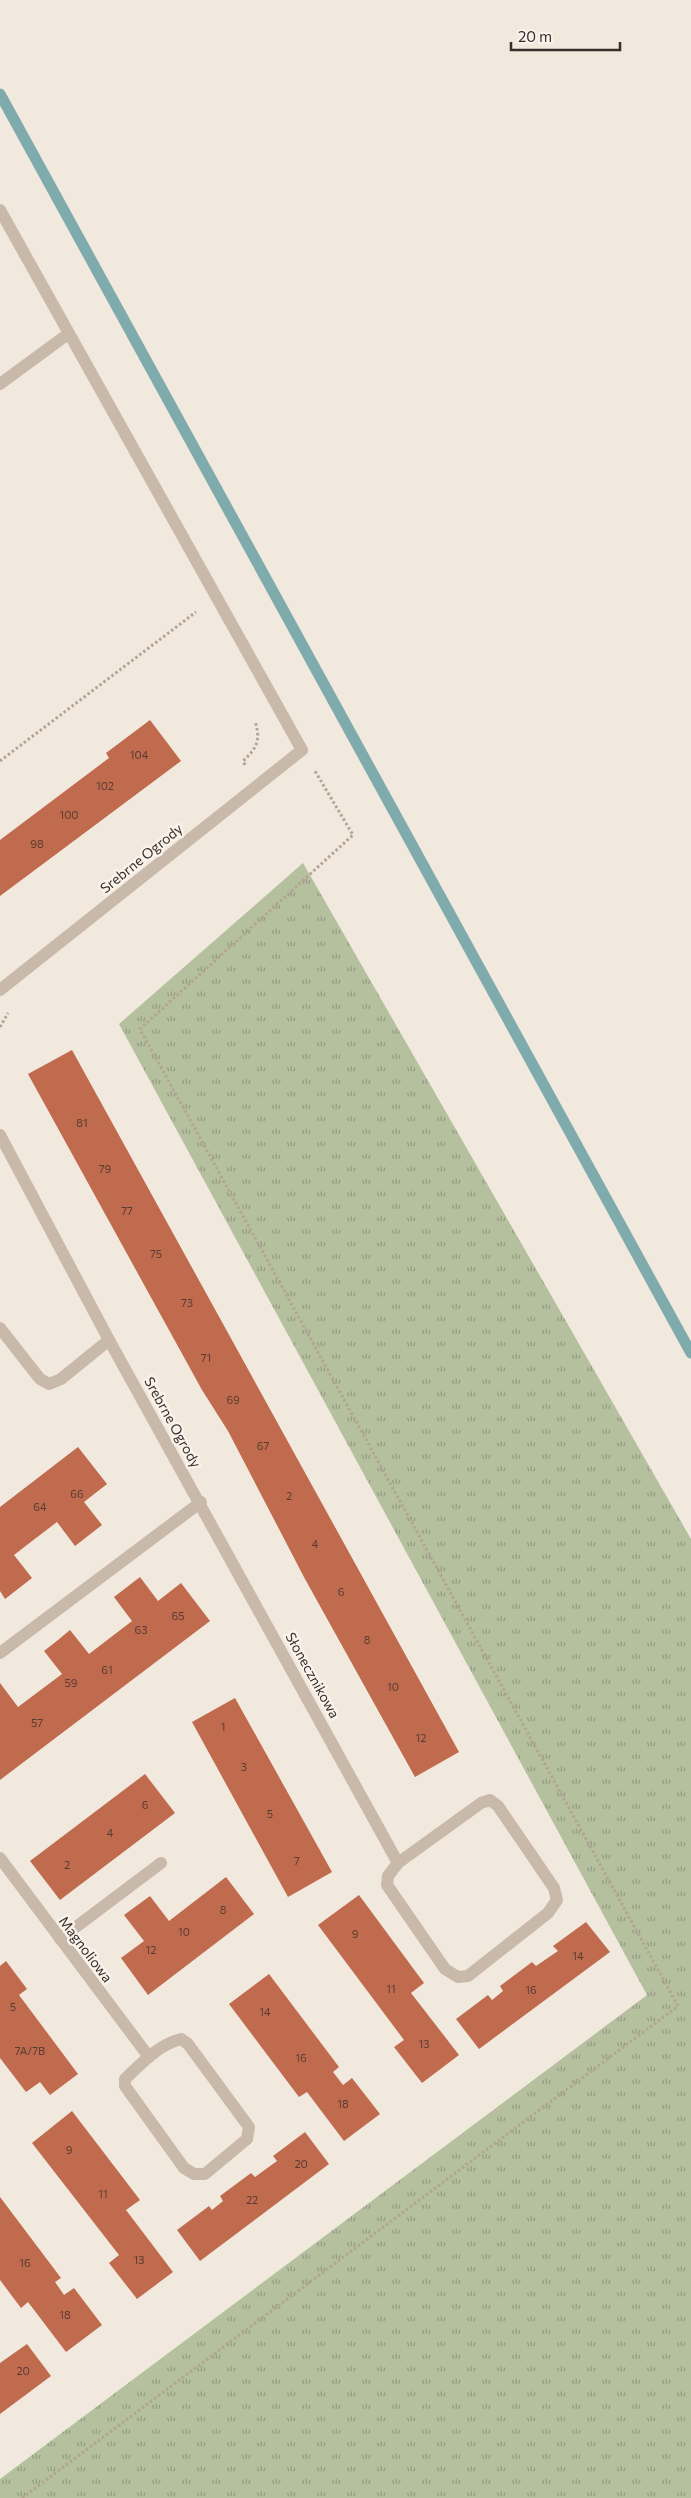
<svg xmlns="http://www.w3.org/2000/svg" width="691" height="2498" font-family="Commissioner,sans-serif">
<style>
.grass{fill:url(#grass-tufts)}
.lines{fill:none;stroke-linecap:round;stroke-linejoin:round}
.stream{stroke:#7fabad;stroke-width:11}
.building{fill:#c06a4e}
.path{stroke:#b5a395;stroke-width:3;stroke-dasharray:2.5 2.5;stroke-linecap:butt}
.lane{stroke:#c9b9ab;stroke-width:12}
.street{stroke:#c9b9ab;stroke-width:12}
.labels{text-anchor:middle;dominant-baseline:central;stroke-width:5;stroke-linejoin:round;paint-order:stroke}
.number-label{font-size:11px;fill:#593d33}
.street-label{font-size:14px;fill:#372e2a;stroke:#f9f3eb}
</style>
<defs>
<pattern id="grass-tufts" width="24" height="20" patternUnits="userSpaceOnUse" patternTransform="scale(1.25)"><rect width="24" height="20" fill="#b5c09f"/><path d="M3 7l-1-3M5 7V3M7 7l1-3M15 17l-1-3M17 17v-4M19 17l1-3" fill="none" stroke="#949c82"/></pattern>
</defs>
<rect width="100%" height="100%" fill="#f1e9de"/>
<!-- grass -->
<polygon class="grass" points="303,863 691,1539 691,2498 0,2498 0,2479 647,1995 119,1024"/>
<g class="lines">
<!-- stream -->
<polyline class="stream" points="0,94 691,1353"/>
</g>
<!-- building -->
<g class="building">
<polygon points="150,720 181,761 0,896 0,840 109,758 106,753"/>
<polygon points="72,1050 459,1752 415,1777 305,1579 228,1431 202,1390 28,1074"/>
<polygon points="78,1447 107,1484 84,1502 102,1525 75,1546 57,1522 36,1538 14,1555 32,1578 5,1599 0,1591 0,1507"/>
<polygon points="140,1577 158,1601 181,1583 210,1621 0,1780 0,1683 18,1707 62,1674 44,1651 58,1640 70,1630 89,1654 132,1621 114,1597"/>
<polygon points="235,1698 332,1872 288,1897 192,1722"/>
<polygon points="145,1774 175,1813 60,1900 30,1861"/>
<polygon points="226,1877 254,1914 148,1995 121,1958 144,1941 124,1915 150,1896 169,1921"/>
<polygon points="359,1895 424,1983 411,1993 459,2055 422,2083 394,2047 404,2040 318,1925"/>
<polygon points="586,1922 610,1952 479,2049 456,2019 488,1995 492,2000 503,1991 500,1986 532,1962 536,1966 558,1951 553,1946"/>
<polygon points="6,1961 27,1989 19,1995 78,2074 50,2095 40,2082 26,2092 0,2058 0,1966"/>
<polygon points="269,1974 339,2067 333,2072 343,2085 352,2078 380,2114 344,2141 307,2092 299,2097 229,2004"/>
<polygon points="72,2111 140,2200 126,2210 173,2272 137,2299 109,2263 119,2255 32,2143"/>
<polygon points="305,2132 329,2164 200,2261 177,2230 209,2206 212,2210 223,2201 220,2196 251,2173 255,2177 277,2161 273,2156"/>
<polygon points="0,2197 61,2278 55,2282 64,2295 74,2288 102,2325 66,2352 28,2302 21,2308 0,2280"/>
<polygon points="27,2344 51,2376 0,2414 0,2363"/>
</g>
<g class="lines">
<!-- path -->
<g class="path">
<polyline points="0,761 196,612"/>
<path d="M 245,765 L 243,761 C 257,748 261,740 255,721"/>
<polyline points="0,1027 8,1013"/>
<polyline points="22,2498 678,2006 140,1029 353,835 315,771"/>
</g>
<!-- lane -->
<g class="lane">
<polyline points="0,384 68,334"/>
<polyline points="0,1328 40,1379 49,1384 61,1379 109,1340"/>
<polygon points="490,1800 498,1806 554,1888 557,1900 548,1913 468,1976 458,1977 445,1969 387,1885 388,1876 398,1863 481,1803"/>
<polyline points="60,1939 161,1863"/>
<path d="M 181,2039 L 188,2044 L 249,2127 L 247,2139 L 205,2174 L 194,2174 L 184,2168 L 125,2086 L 125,2079 C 142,2063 158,2045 181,2039 Z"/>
</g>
<!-- street -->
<g class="street">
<polyline points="0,210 302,750 0,990"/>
<polyline points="0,1135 109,1340 398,1863"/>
<polyline points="0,1653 201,1502"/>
<polyline points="0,1858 149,2057"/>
</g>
</g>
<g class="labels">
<!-- number labels -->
<g class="number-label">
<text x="139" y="754">104</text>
<text x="105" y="785">102</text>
<text x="69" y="814">100</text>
<text x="37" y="843">98</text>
<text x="82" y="1122">81</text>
<text x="105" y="1168">79</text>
<text x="127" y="1210">77</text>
<text x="156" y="1253">75</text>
<text x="187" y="1302">73</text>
<text x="206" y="1357">71</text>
<text x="233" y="1399">69</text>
<text x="263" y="1445">67</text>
<text x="77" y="1493">66</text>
<text x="289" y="1495">2</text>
<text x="40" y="1506">64</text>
<text x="315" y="1543">4</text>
<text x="341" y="1591">6</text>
<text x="178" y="1615">65</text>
<text x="141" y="1629">63</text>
<text x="367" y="1639">8</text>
<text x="107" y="1669">61</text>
<text x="71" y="1682">59</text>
<text x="393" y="1686">10</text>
<text x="37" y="1722">57</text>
<text x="223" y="1726">1</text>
<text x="421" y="1737">12</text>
<text x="244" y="1766">3</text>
<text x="145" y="1804">6</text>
<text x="270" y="1813">5</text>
<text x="110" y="1832">4</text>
<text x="297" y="1860">7</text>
<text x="67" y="1864">2</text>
<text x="223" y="1909">8</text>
<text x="184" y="1931">10</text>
<text x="355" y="1933">9</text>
<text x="151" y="1949">12</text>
<text x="578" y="1955">14</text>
<text x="391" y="1988">11</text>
<text x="531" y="1989">16</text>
<text x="13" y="2006">5</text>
<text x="265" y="2011">14</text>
<text x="424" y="2043">13</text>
<text x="30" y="2050">7A/7B</text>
<text x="301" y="2057">16</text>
<text x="343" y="2103">18</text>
<text x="69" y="2149">9</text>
<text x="301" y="2163">20</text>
<text x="103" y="2193">11</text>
<text x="252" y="2199">22</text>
<text x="139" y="2259">13</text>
<text x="25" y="2262">16</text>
<text x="65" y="2314">18</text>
<text x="23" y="2370">20</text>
</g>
<!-- street labels -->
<g class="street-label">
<text transform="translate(141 858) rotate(-39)">Srebrne Ogrody</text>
<text transform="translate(173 1422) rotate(61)">Srebrne Ogrody</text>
<text transform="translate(313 1675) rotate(61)">Słonecznikowa</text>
<text transform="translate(86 1949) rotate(53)">Magnoliowa</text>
</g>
</g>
<!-- scale -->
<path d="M511 42v8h109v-8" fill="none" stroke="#372e2a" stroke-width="2.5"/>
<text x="518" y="42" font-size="15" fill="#372e2a" stroke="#f9f3eb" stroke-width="4" paint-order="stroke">20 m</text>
</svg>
